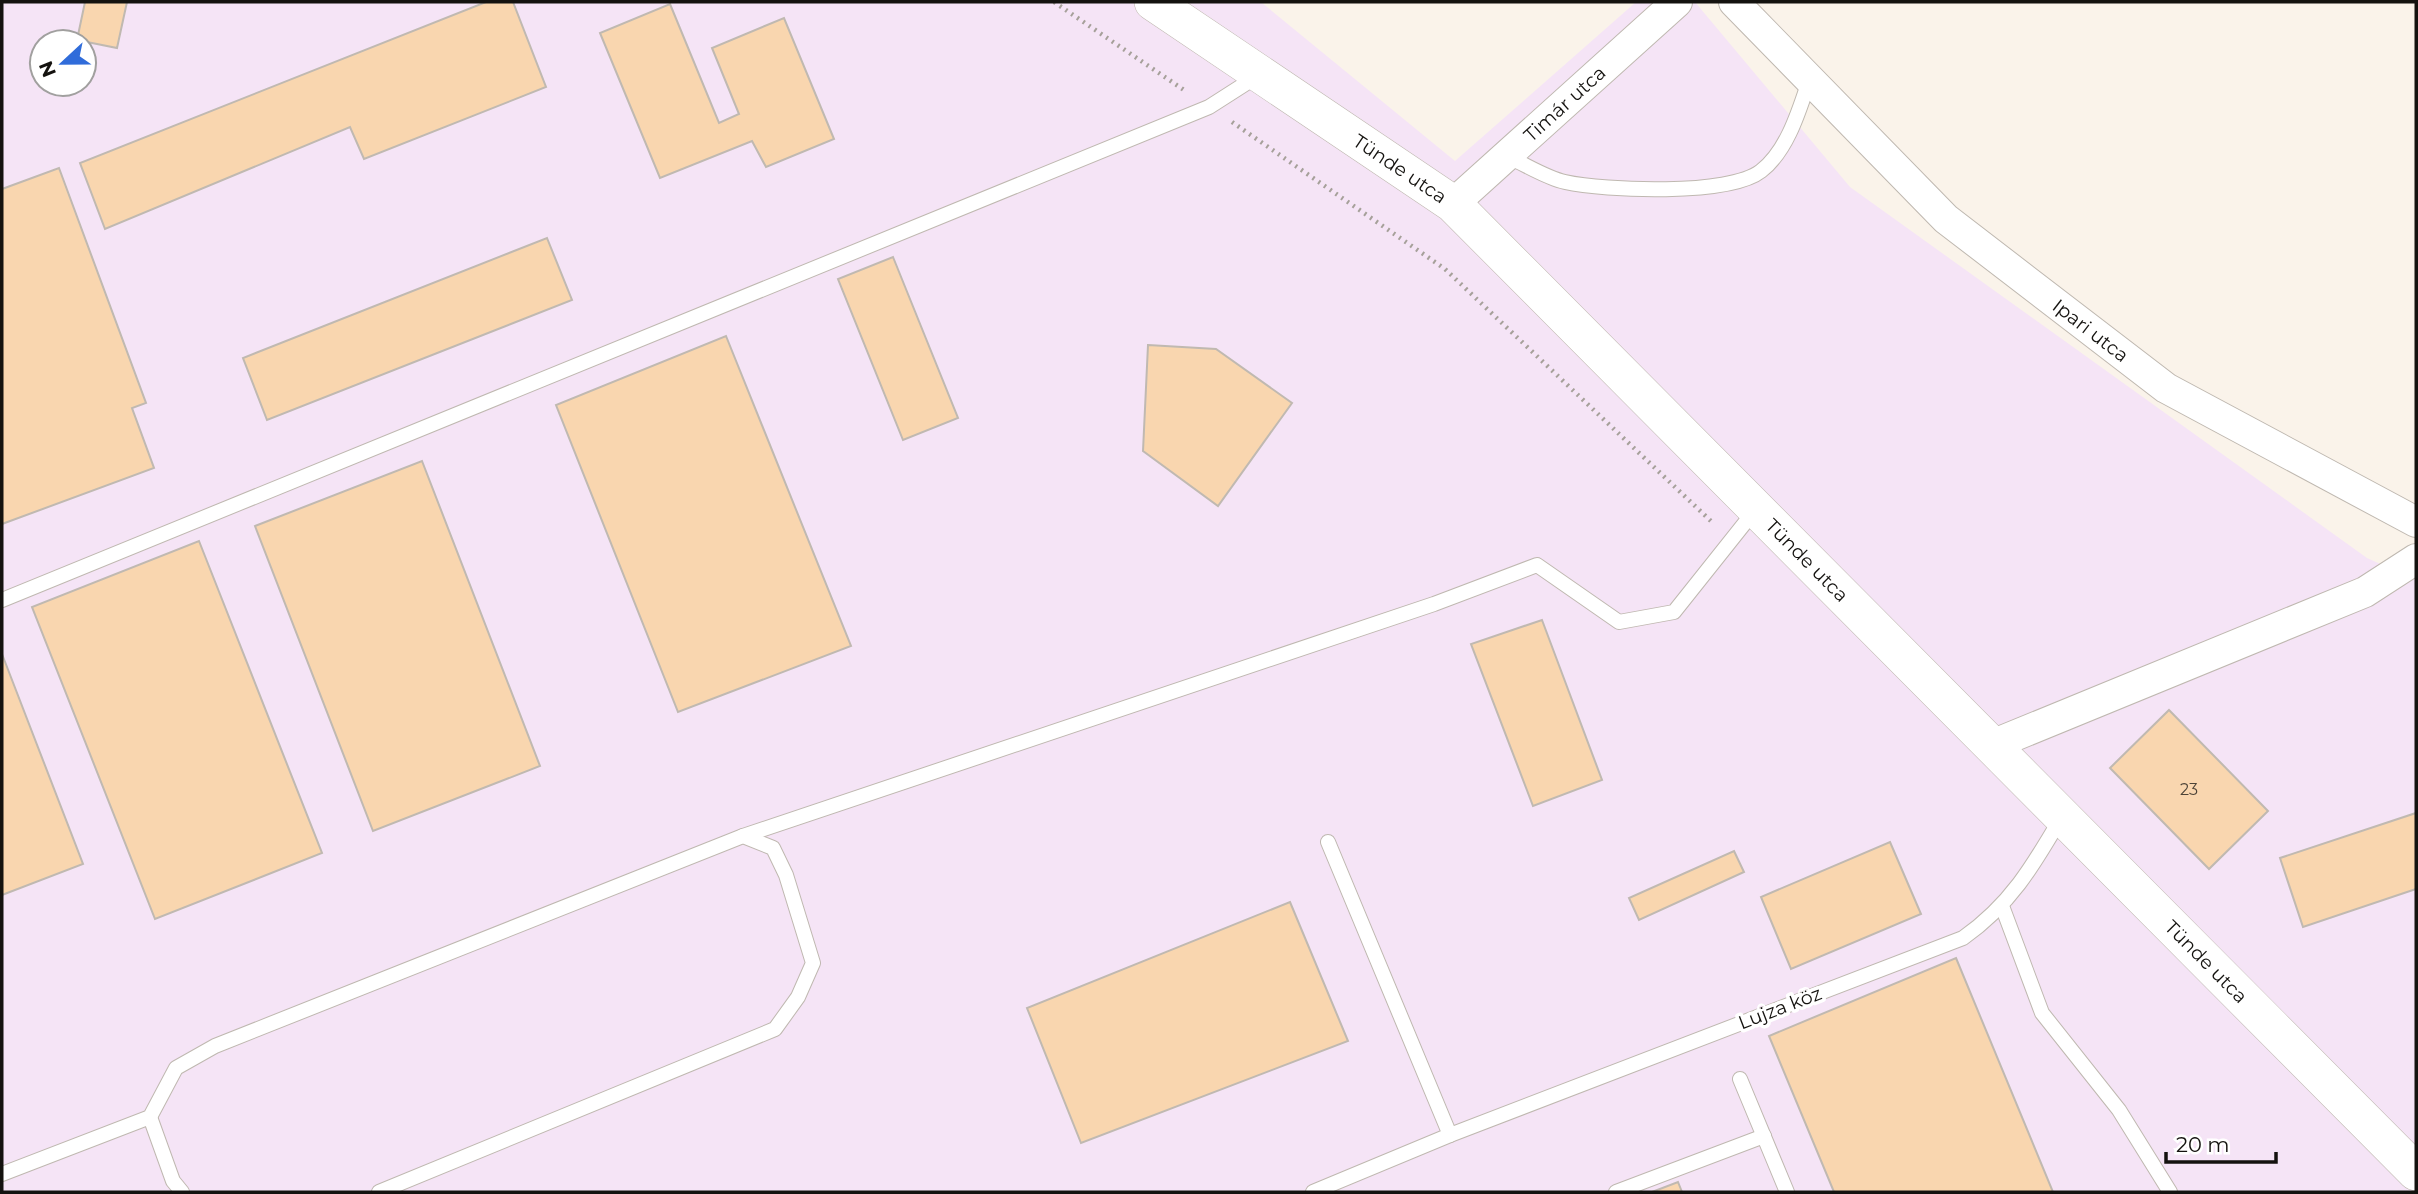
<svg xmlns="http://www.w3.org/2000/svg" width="2418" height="1194" font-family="Montserrat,sans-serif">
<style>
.industrial{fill:#f5e4f6;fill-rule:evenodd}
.building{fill:#f9d6af;stroke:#c0b9b1;stroke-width:2}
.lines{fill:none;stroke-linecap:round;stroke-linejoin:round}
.service-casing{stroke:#bfb8b0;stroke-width:16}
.minor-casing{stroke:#bfb8b0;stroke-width:32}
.tertiary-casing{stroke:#bfb8b0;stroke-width:38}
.path{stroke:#a6a09a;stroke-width:4.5;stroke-dasharray:2 5;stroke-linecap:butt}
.service{stroke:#fff;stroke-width:14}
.minor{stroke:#fff;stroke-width:30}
.tertiary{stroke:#fff;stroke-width:37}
.labels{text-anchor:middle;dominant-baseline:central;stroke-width:7;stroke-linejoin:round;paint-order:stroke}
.number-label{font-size:16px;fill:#4d4337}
.street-label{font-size:19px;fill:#14120f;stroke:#fff}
</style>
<rect width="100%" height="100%" fill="#faf3ea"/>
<!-- industrial -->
<path class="industrial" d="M 2,2 L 1261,2 L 1455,161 L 1636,2 L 1695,2 L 1850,187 L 2367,558 L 2416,580 L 2416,1192 L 2,1192 ZM 42,42 L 84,42 L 84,84 L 42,84 Z"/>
<!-- building -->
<g class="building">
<polygon points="85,2 127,2 117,48 77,40"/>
<polygon points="486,2 513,2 546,87 364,159 350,127 105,229 80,163"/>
<polygon points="670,4 719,123 739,114 712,48 784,18 834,139 766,167 752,141 660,178 600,33"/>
<polygon points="59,168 146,403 132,408 154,468 2,524 2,189"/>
<polygon points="547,238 572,300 267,420 243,358"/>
<polygon points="893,257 958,418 903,440 838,279"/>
<polygon points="726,336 851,646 678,712 556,405"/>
<polygon points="1148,345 1216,349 1292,403 1218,506 1143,451"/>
<polygon points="422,461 540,766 373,831 255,526"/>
<polygon points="199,541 322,853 155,919 32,607"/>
<polygon points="1542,620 1602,780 1533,806 1471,644"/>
<polygon points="2,654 83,864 2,895"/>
<polygon points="2169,710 2268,811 2209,869 2110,768"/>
<polygon points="2416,813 2416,889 2303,927 2280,858"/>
<polygon points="1890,842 1921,914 1791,969 1761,897"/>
<polygon points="1734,851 1744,872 1639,920 1629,898"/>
<polygon points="1290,902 1348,1041 1081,1143 1027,1008"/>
<polygon points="1956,958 2053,1192 1834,1192 1769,1036"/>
<polygon points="1678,1182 1682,1192 1652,1192"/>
</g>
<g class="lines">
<defs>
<g id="service">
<path d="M 1506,156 C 1525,164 1546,178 1565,182 C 1605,191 1729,196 1761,171 C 1787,151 1799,111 1809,81"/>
<polyline points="2,600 1209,107 1259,75"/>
<polyline points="743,836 1434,604 1537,565 1619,622 1674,612 1756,509"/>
<polyline points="1328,842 1450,1135"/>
<polyline points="2002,906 2042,1013 2119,1110 2170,1192"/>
<polyline points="1740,1079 1787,1192"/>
<polyline points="150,1117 173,1181 182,1192"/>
<polyline points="2,1174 150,1117 176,1068 215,1046 743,836 773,848 786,875 813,963 798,997 775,1029 379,1192"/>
<path d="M 1313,1192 L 1450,1135 L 1963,938 C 2010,905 2033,866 2061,818"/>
<polyline points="1616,1192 1764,1136"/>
</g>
<g id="minor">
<path id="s1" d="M 1734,2 L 1946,219 L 2166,388 L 2416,522"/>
<path id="s2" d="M 1453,204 L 1677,2"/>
<polyline points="1992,745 2365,592 2416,559"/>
</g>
<g id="tertiary">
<path id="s3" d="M 1153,2 L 1453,204 L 2416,1172"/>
</g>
</defs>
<!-- service casing -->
<use href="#service" class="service-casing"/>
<!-- minor casing -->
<use href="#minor" class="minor-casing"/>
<!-- tertiary casing -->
<use href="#tertiary" class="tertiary-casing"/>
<!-- path -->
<g class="path">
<polyline points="1054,2 1184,90"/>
<polyline points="1232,122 1445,269 1713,523"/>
</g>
<!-- service -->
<use href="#service" class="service"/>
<!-- minor -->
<use href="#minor" class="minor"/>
<!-- tertiary -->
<use href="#tertiary" class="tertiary"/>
</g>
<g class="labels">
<!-- number labels -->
<g class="number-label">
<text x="2189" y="789">23</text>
</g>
<!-- street labels -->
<g class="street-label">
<text stroke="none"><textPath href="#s2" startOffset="150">Timár utca</textPath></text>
<text stroke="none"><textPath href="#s3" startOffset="298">Tünde utca</textPath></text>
<text stroke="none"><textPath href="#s1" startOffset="486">Ipari utca</textPath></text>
<text stroke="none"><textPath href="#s3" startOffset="864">Tünde utca</textPath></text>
<text stroke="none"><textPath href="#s3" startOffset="1430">Tünde utca</textPath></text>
<text transform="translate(1780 1008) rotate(-21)">Lujza köz</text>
</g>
</g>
<!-- border -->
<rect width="2418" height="1194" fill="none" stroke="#14120f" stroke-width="7"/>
<!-- north arrow -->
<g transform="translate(63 63) rotate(248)"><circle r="33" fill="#ffffff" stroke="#a1a09f" stroke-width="2"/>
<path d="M0-5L12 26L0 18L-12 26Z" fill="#306cda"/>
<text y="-10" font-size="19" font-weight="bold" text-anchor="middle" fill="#14120f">N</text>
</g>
<!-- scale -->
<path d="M2166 1152v10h110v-10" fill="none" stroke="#14120f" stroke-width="3.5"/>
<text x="2176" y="1152" font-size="21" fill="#14120f" stroke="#ffffff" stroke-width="5" paint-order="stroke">20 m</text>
</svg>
